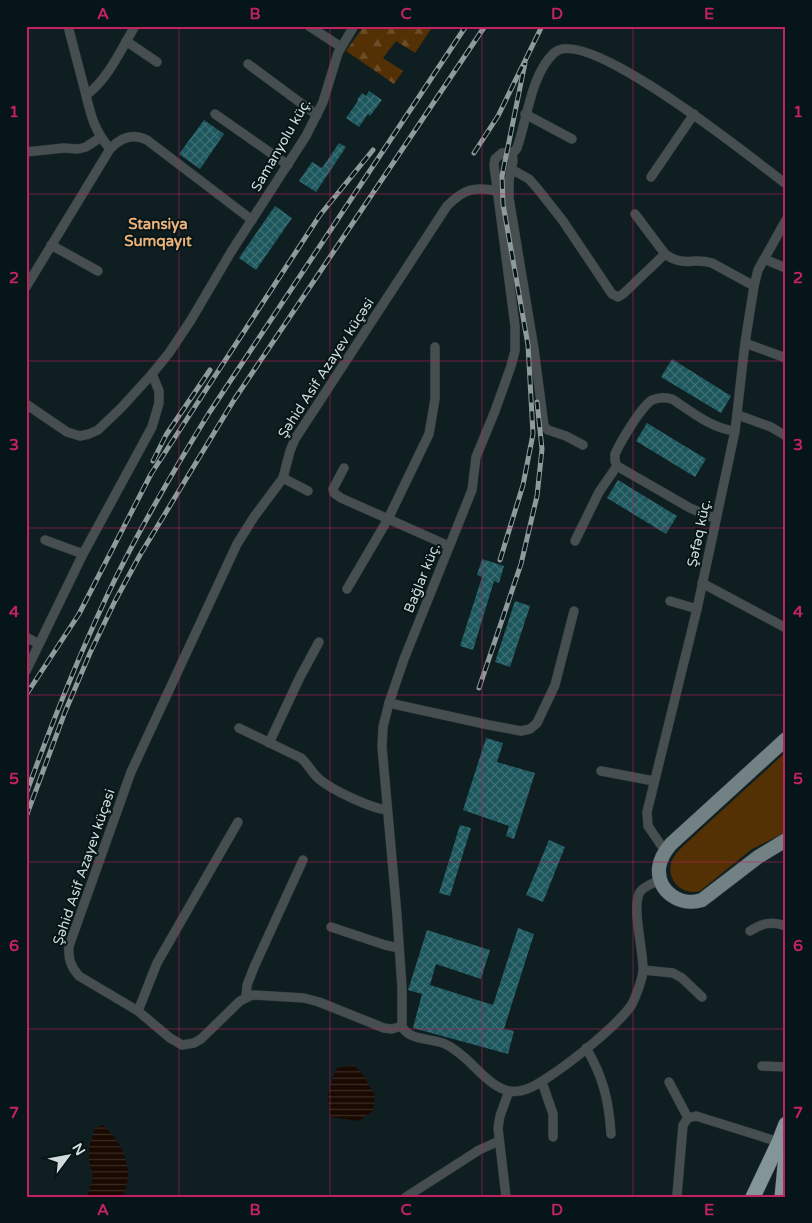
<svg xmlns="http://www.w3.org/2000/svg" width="812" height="1223" font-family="'Varela Round',sans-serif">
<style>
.green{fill:#543005}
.forest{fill:url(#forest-firs)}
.water{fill:url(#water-rules)}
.building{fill:url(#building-cross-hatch)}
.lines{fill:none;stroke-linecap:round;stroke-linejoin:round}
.street-casing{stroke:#2a383a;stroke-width:10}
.primary-casing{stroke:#2a383a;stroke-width:15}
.highway-casing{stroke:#2a383a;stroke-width:16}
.street{stroke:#474e4f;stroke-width:9}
.primary{stroke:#728183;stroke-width:14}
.highway{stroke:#839598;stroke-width:15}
.rail-casing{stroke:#8f9a9b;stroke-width:5}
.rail{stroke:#061517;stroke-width:3;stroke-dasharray:9;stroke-linecap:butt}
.grid{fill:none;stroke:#c32261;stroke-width:1;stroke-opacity:0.55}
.labels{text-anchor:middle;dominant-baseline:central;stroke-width:4;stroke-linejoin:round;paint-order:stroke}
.street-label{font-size:14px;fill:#d2dbdc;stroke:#061517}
.neighbourhood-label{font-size:15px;font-weight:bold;fill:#eeb37b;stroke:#061517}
.neatline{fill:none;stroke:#c32261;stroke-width:2}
.grid-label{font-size:16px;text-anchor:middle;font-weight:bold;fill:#c32261}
</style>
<defs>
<pattern id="forest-firs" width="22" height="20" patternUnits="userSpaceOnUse" patternTransform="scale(1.25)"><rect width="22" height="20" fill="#543005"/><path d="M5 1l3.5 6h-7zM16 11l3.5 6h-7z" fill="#6c4d29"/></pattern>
<pattern id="water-rules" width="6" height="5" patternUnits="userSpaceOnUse" patternTransform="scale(1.25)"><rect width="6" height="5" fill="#190900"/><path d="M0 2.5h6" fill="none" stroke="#3a2c25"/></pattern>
<pattern id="building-cross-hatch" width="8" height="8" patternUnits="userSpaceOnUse" patternTransform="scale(1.25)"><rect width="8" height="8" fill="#1d575e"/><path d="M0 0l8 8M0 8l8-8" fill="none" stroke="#3d6f74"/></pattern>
</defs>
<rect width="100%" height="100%" fill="#0f1e20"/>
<!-- green -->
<path class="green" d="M 786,752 L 786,832 L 752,849 L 700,891 C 684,896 667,882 671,864 C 672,858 677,852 682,847 Z"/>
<!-- forest -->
<polygon class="forest" points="364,26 433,26 415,53 396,41 383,58 403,71 394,84 346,51"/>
<!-- water -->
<g class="water">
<polygon points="354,1065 364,1076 375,1096 373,1111 359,1121 330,1117 328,1095 336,1068"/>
<path d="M 103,1125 C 124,1143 135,1171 123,1197 L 87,1197 L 93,1178 L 89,1160 L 89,1147 L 95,1128 Z"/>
</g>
<!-- building -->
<g class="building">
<polygon points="369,91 382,100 370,116 368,114 359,127 346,118 358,101 357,100 362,93 366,96"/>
<polygon points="204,120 224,134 200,169 179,154"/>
<polygon points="339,143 346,147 316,192 299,181 312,162 322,168"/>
<polygon points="275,206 292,218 256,270 239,258"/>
<polygon points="672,359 731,396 721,413 661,377"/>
<polygon points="647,423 706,459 695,477 636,441"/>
<polygon points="618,480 677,516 666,534 607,498"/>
<polygon points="482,559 504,566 499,583 494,581 473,650 460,646 482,577 477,575"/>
<polygon points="515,601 530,606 510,667 495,662"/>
<polygon points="486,738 503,743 497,762 535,773 514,839 506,836 509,826 463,810"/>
<polygon points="460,825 471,828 450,896 439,893"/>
<polygon points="549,840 565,847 543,902 526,895"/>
<polygon points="518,928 534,934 504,1029 514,1031 508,1054 413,1028 422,994 408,990 427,930 490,950 481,979 436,964 430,985 493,1005"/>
</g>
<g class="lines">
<defs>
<g id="street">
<polyline points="68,26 86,95"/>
<polyline points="309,26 341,47"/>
<polyline points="126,41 157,62"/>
<polyline points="248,64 317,115"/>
<polyline points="215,114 288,165"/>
<polyline points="525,114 572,139"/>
<path d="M 110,149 C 95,131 91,117 86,95 C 107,81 122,48 135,26"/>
<polyline points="26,152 64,148 78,149 86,147 101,137"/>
<polyline points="512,153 513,161 509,180 509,198 534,349 544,426 548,430 566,436 583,445"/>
<path d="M 511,169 L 529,179 L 537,188 L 563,221 L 612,294 L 618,297 L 623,294 L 665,254 C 685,268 692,257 712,263 L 754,286"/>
<polyline points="651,177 694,114"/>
<polyline points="635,214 665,254"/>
<polyline points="51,245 98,271"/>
<polyline points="764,259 786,268"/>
<path d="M 26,287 L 110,149 C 121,137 133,133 147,140 L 252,220"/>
<polyline points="745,343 786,358"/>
<polyline points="26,404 67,432 80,436 89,434 98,430 121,408 152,374 169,353 191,320 231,252 306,136 323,102 338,53 354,26"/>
<polyline points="738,415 771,427 786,436"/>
<polyline points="344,468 333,489 334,493 341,498 449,546"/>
<polyline points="283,478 308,491"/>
<path d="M 716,519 L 690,508 L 617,466 L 615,461 L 615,454 C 621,441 641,407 652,400 C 659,397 665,397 672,399 C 692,412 711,428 735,431"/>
<polyline points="45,540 83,554"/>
<polyline points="575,541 599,492 617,466"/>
<polyline points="702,583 786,628"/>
<polyline points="347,589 388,519 429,434 435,399 435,347"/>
<polyline points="670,601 697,609"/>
<polyline points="26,637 39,644"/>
<polyline points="26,671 83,554 152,427 159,403 159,391 152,374"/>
<polyline points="389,703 489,725 521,731 530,729 537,723 555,685 574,611"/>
<path d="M 239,728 L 301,758 C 308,764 312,773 319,779 C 332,790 370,808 387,810"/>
<polyline points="269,743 300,677 319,642"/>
<polyline points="601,771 654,781"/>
<polyline points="665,851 648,826 647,812 697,609 735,431 745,343 754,286 758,270 786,220"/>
<path d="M 660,880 C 654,883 644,886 640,892 C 631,906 644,952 643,971 C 642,981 638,990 634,1000 C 627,1020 548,1082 527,1089 C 522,1091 515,1092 509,1091 C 491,1087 477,1068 464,1057 C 458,1052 452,1047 445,1044 C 432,1038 408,1041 402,1026 L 402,988 L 397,915 L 382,747 L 383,727 L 389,703 L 404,659 L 472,490 L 476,457 L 495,411 L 511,366 L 515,351 L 515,326 L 494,165 L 495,159 L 502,153 L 514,152 L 517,148 C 527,120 531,74 554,53 C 586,23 755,161 786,184"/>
<polyline points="331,927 385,945 399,948"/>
<path d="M 750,931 C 763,923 770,921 786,926"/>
<polyline points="643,970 673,973 682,978 702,997"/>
<polyline points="246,997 247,985 255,965 303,860"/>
<polyline points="138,1011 157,963 238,822"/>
<path d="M 402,1026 L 392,1029 L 384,1028 L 319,1002 L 304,998 L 252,995 L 240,1001 L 201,1039 L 194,1043 L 182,1045 L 170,1038 L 138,1011 L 79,976 C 71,967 68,959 69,946 L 131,772 L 237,544 L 254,517 L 283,478 L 290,451 L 295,439 L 447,206 C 464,189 474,186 498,191"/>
<path d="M 586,1048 C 603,1076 609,1101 611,1134"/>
<polyline points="762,1066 786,1067"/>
<polyline points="542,1082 553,1114 553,1137"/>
<polyline points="669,1082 688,1118"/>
<polyline points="677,1195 683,1125 688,1118 696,1116 779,1142"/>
<polyline points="406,1197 479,1150 499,1141"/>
<polyline points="506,1197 498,1128 500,1116 509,1091"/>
</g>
<path id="primary" d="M 786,739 L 671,844 C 665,851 660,859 659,868 C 657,892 681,907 702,900 L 758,857 L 786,840"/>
<g id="highway">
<polyline points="753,1197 779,1142 786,1124"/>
<polyline points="782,1197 786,1155"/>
</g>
</defs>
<!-- street casing -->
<use href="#street" class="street-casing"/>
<!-- primary casing -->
<use href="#primary" class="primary-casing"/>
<!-- highway casing -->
<use href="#highway" class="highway-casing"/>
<!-- street -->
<use href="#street" class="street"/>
<!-- primary -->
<use href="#primary" class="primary"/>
<!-- highway -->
<use href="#highway" class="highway"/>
<defs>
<g id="rail">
<polyline points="474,153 498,116 542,26"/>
<polyline points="153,461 166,435 210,370"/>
<polyline points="500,560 523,485 533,434 528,345 503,204 502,176 525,63"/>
<polyline points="479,688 521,564 537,496 542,449 537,402"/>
<polyline points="26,695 79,614 151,474 320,215 373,150"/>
<path d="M 26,794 C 50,728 76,662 106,598 C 136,534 172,473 209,413 L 466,26"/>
<polyline points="26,817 65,712 90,653 115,601 140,555 234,400 485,26"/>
</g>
</defs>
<!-- rail casing -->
<use href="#rail" class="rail-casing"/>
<!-- rail -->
<use href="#rail" class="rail"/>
</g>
<!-- grid -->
<path class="grid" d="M 179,26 L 179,1197M 330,26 L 330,1197M 482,26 L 482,1197M 633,26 L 633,1197M 26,194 L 786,194M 26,361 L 786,361M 26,528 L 786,528M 26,695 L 786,695M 26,862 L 786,862M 26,1029 L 786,1029"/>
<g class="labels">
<!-- street labels -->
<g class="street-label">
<text transform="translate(281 145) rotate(-60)">Samanyolu küç.</text>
<text transform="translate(326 368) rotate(-57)">Şəhid Asif Azayev küçəsi</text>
<text transform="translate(699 533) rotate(-78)">Şəfəq küç.</text>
<text transform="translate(422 578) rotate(-68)">Bağlar küç.</text>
<text transform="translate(84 867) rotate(-71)">Şəhid Asif Azayev küçəsi</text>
</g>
<!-- neighbourhood labels -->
<g class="neighbourhood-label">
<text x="158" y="224">Stansiya<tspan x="158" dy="17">Sumqayıt</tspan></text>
</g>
</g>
<!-- border -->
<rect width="812" height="1223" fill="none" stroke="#061517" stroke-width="55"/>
<!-- north arrow -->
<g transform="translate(68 1156) rotate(58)" stroke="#061517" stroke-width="4" paint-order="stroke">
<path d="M0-4L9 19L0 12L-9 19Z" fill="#d2dbdc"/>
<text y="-8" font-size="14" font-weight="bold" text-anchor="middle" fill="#d2dbdc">N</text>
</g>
<rect x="28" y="28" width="756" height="1168" class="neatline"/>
<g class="grid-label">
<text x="103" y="19">A</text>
<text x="255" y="19">B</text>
<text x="406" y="19">C</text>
<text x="557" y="19">D</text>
<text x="709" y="19">E</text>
<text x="14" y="117">1</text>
<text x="798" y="117">1</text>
<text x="14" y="283">2</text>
<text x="798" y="283">2</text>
<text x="14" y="450">3</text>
<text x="798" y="450">3</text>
<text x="14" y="617">4</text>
<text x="798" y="617">4</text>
<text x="14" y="784">5</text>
<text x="798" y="784">5</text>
<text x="14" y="951">6</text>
<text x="798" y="951">6</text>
<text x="14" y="1118">7</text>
<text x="798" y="1118">7</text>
<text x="103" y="1215">A</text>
<text x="255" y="1215">B</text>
<text x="406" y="1215">C</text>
<text x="557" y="1215">D</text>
<text x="709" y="1215">E</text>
</g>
</svg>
